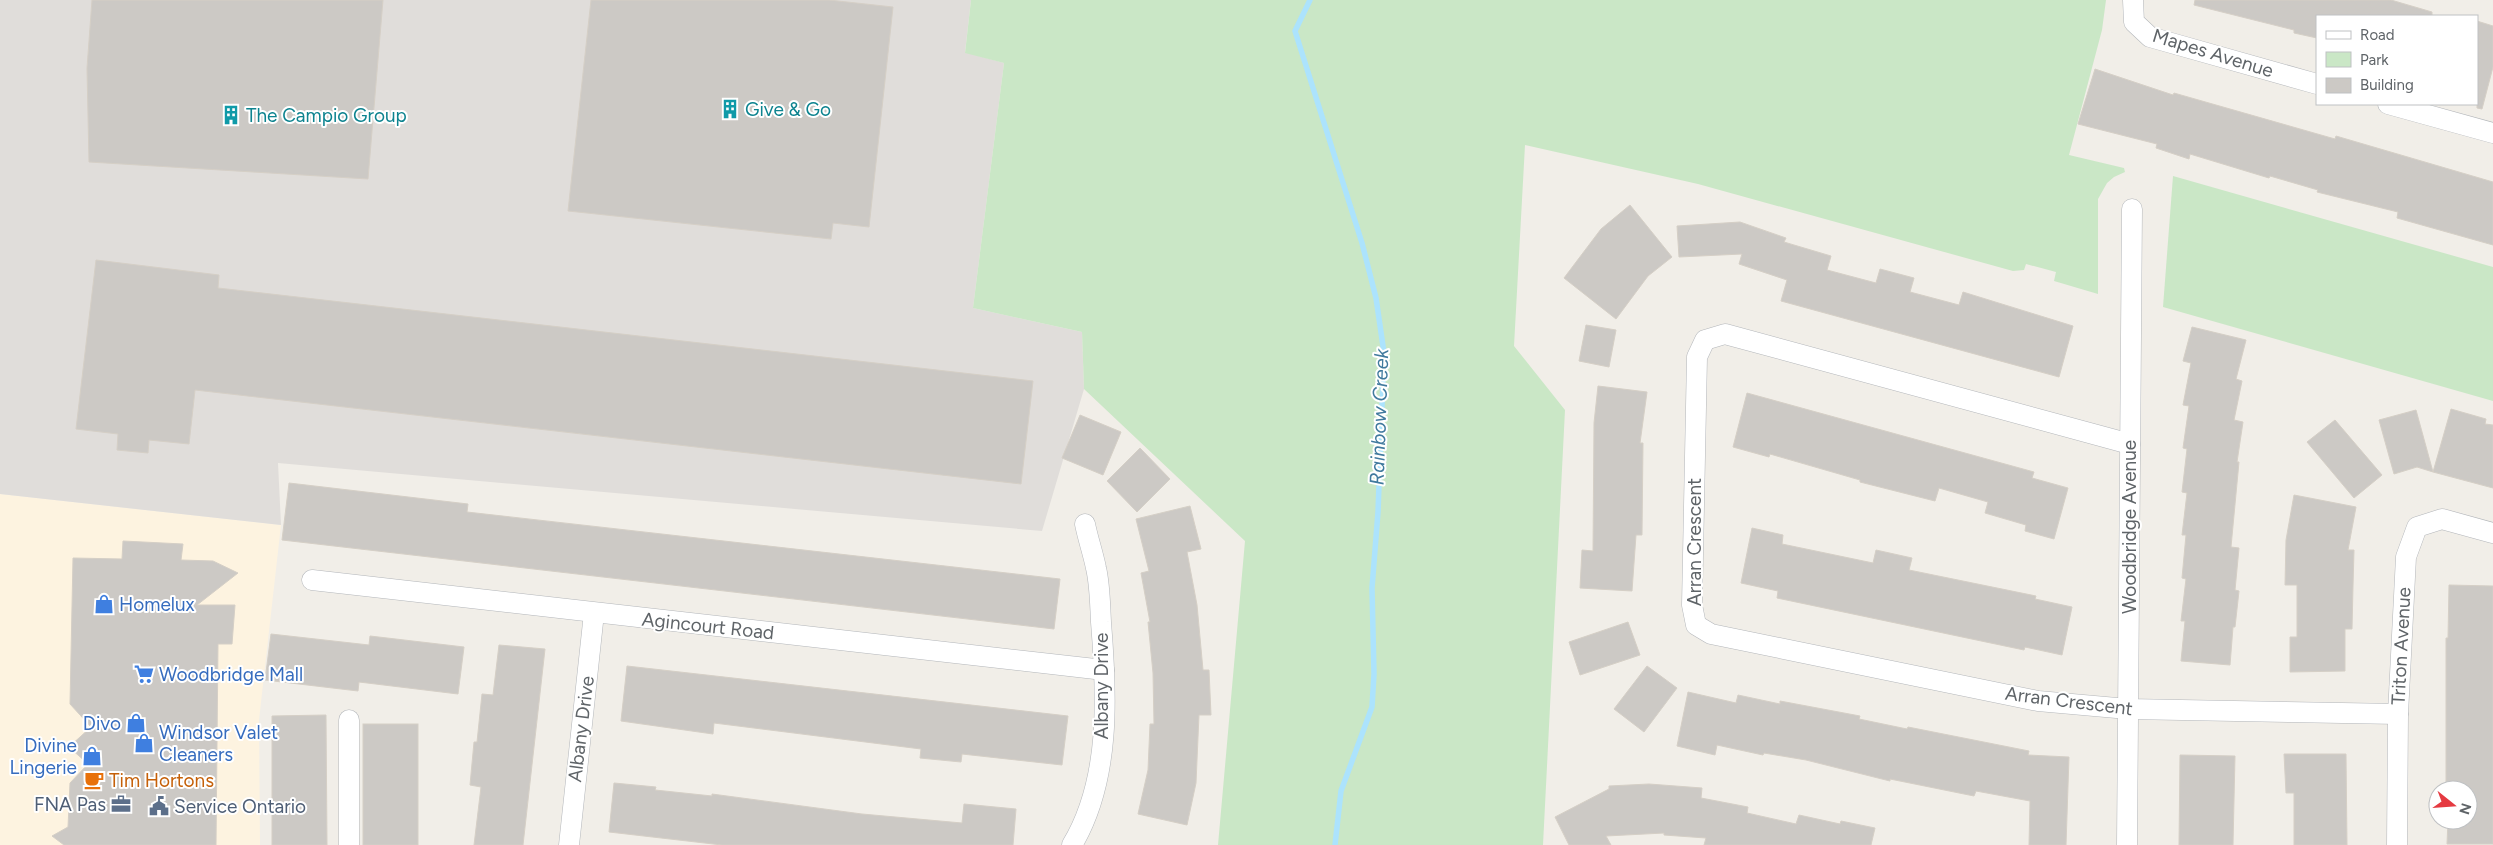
<svg xmlns="http://www.w3.org/2000/svg" width="2493" height="845" font-family="Figtree,sans-serif">
<style>
.commercial{fill:#fdf3e0}
.industrial{fill:#e0ddda}
.green{fill:#cae7c6}
.lines{fill:none;stroke-linecap:round;stroke-linejoin:round}
.stream{stroke:#ace3fd;stroke-width:5.5}
.building{fill:#ccc9c5;stroke:#d5cfc6}
.minor-casing{stroke:#b3b6ba;stroke-width:21}
.minor{stroke:#fff;stroke-width:20}
.labels{text-anchor:middle;dominant-baseline:central;stroke-width:4;stroke-linejoin:round;paint-order:stroke}
.street-label{font-size:19px;fill:#5f6468;stroke:#fff}
.culture-label{font-size:19px;fill:#0d838f;stroke:#fff;text-anchor:start}
.shop-label{font-size:19px;fill:#366cbe;stroke:#fff;text-anchor:start}
.food-label{font-size:19px;fill:#c56008;stroke:#fff;text-anchor:start}
.service-label{font-size:19px;fill:#4e5e75;stroke:#fff;text-anchor:end}
.water-label{font-size:20px;font-style:italic;fill:#417a9e;stroke:#fff}
</style>
<rect width="100%" height="100%" fill="#f1eee8"/>
<!-- commercial -->
<polygon class="commercial" points="0,494 281,525 259,720 260,845 0,845"/>
<!-- industrial -->
<polygon class="industrial" points="0,0 971,0 965,52 1004,63 973,308 1082,332 1084,389 1042,531 278,463 281,525 0,494"/>
<!-- green -->
<g class="green">
<polygon points="971,0 2106,0 2102,30 2069,155 2124,168 2125,172 2114,177 2107,183 2098,199 2098,294 2054,281 2056,272 2026,264 2024,270 2013,271 1698,184 1525,145 1514,346 1565,410 1543,845 1218,845 1245,541 1084,389 1082,332 973,308 1004,63 965,53"/>
<polygon points="2173,176 2493,267 2493,401 2163,307"/>
</g>
<g class="lines">
<!-- stream -->
<polyline class="stream" points="1310,0 1295,31 1362,243 1376,298 1384,353 1378,512 1372,588 1374,674 1372,707 1341,791 1335,845"/>
</g>
<!-- building -->
<g class="building">
<polygon points="92,0 383,0 368,179 89,162 87,68"/>
<polygon points="591,0 829,0 893,7 869,227 833,223 831,239 568,211"/>
<polygon points="2195,0 2391,0 2432,12 2432,16 2317,16 2317,38 2294,33 2294,30 2194,5"/>
<polygon points="2477,21 2493,26 2493,67 2482,109 2477,108"/>
<polygon points="2095,69 2173,95 2174,93 2335,139 2336,136 2493,182 2493,245 2397,218 2398,212 2317,192 2318,190 2270,176 2269,178 2190,154 2189,159 2156,148 2157,144 2078,124"/>
<polygon points="1630,205 1672,257 1648,276 1616,319 1564,278 1601,229"/>
<polygon points="1740,222 1786,238 1784,242 1831,256 1827,270 1876,283 1880,269 1914,278 1910,292 1959,305 1963,292 2073,326 2059,377 1781,301 1787,280 1739,264 1742,254 1679,257 1677,226"/>
<polygon points="96,260 219,275 218,288 1033,381 1021,484 195,390 189,444 149,440 148,453 117,450 118,434 76,429"/>
<polygon points="1586,325 1616,330 1609,367 1579,361"/>
<polygon points="2192,327 2246,340 2236,379 2242,381 2234,420 2243,422 2237,462 2239,462 2231,547 2239,548 2235,590 2239,591 2235,627 2233,627 2230,665 2181,661 2185,621 2181,621 2186,579 2182,578 2186,535 2182,535 2187,493 2182,492 2187,449 2183,448 2189,406 2183,405 2191,363 2183,361"/>
<polygon points="1598,386 1647,392 1640,443 1643,443 1642,535 1636,535 1632,591 1580,588 1582,550 1593,551 1594,423"/>
<polygon points="1747,393 2034,472 2032,478 2068,488 2054,539 2025,531 2026,525 1985,513 1988,502 1939,488 1935,501 1860,482 1860,480 1770,454 1769,457 1733,447"/>
<polygon points="2451,409 2486,419 2485,424 2493,425 2493,488 2433,472"/>
<polygon points="2416,410 2433,472 2417,467 2394,474 2379,420"/>
<polygon points="1080,415 1121,432 1103,475 1062,458"/>
<polygon points="2335,420 2382,475 2354,498 2307,442"/>
<polygon points="1140,448 1170,479 1137,512 1107,481"/>
<polygon points="289,483 468,504 467,512 1060,579 1054,629 282,540"/>
<polygon points="2294,495 2356,507 2348,550 2354,550 2353,586 2352,629 2345,629 2345,671 2290,672 2290,637 2297,637 2297,585 2285,585 2286,540"/>
<polygon points="1190,506 1201,549 1187,552 1197,605 1203,670 1209,670 1211,715 1199,715 1196,783 1187,825 1138,814 1148,770 1150,724 1154,724 1153,673 1148,622 1150,622 1141,573 1149,571 1136,519"/>
<polygon points="1752,528 1783,535 1782,544 1873,563 1876,550 1912,558 1909,570 2036,596 2035,599 2072,607 2062,655 2025,647 2024,650 1777,598 1778,591 1741,583"/>
<polygon points="123,541 183,544 181,560 213,561 238,573 197,605 235,605 232,644 218,644 216,845 64,845 52,836 68,827 70,783 88,764 69,747 91,727 70,704 73,558 122,559"/>
<polygon points="2449,585 2493,586 2493,844 2447,844 2448,820 2468,820 2468,790 2446,790 2446,638 2448,638"/>
<polygon points="1628,622 1640,655 1580,675 1569,642"/>
<polygon points="271,634 369,645 370,636 464,647 458,694 359,682 358,691 265,680"/>
<polygon points="499,645 545,649 523,845 474,845 481,787 470,785 474,742 477,742 482,694 493,695"/>
<polygon points="627,666 1068,716 1062,765 962,754 961,762 920,758 921,749 714,723 713,734 621,721"/>
<polygon points="1647,666 1677,688 1644,732 1614,709"/>
<polygon points="1688,692 1736,703 1738,695 1780,704 1780,701 1860,716 1859,719 1907,729 1908,727 2029,751 2028,755 2069,757 2066,845 2029,845 2030,801 1976,791 1974,796 1890,779 1890,781 1806,760 1764,753 1763,755 1717,745 1715,755 1677,746"/>
<polygon points="326,715 327,845 272,845 272,716"/>
<rect x="363" y="724" width="55" height="121"/>
<polygon points="2284,754 2346,754 2347,845 2294,845 2294,793 2286,793"/>
<polygon points="2180,755 2235,756 2233,845 2179,845"/>
<polygon points="614,783 656,787 655,790 712,796 712,794 862,814 962,823 964,804 1016,809 1013,845 722,845 609,832"/>
<polygon points="1649,784 1702,788 1701,798 1748,807 1747,813 1796,824 1799,815 1840,824 1841,821 1875,828 1871,845 1704,845 1706,838 1664,835 1664,833 1606,836 1611,845 1569,845 1555,817 1609,789 1609,786"/>
</g>
<g class="lines">
<defs>
<g id="minor">
<polyline points="2133,0 2134,22 2150,37 2317,84"/>
<polyline points="2388,104 2493,133"/>
<polyline points="2130,444 1725,334 1705,340 1697,357 1692,605 1696,625 1711,634 2038,701 2128,709 2398,714"/>
<polyline points="312,580 1104,670"/>
<polyline points="349,720 349,845"/>
<polyline points="569,845 594,613"/>
<path d="M 1072,845 C 1111,780 1107,695 1101,622 C 1100,604 1100,585 1096,568 C 1093,553 1088,539 1085,524"/>
<polyline points="2127,845 2132,209"/>
<polyline points="2397,845 2398,714 2406,557 2417,527 2442,519 2493,533"/>
</g>
</defs>
<!-- minor casing -->
<use href="#minor" class="minor-casing"/>
<!-- minor -->
<use href="#minor" class="minor"/>
</g>
<!-- icons -->
<defs>
<symbol id="building-bare" viewBox="-9 -9 18 18"><path d="M-4-6H4V6H1V3H-1V6H-4ZM-2.5-4.3h1.7v1.8h-1.7ZM.8-4.3h1.7v1.8H.8ZM-2.5-1h1.7V.8h-1.7ZM.8-1h1.7V.8H.8Z" fill="#0f9aa8" stroke="#fff" stroke-width="2.5" paint-order="stroke"/></symbol>
<symbol id="shop-bare" viewBox="-9 -9 18 18"><path d="M-5-2.5h2.3a2.7 3.5 0 0 1 5.4 0H5L5.5 6h-11ZM-1.5-2.5h3a1.5 2.3 0 0 0-3 0Z" fill="#3f7fe0" stroke="#fff" stroke-width="2.5" paint-order="stroke"/></symbol>
<symbol id="supermarket-bare" viewBox="-9 -9 18 18"><path d="M-6-5.5h2.5l.6 2H6L4.5 2H-2.5L-4.4-4H-6ZM-1.5 3.2a1.3 1.3 0 1 0 .1 0ZM3 3.2a1.3 1.3 0 1 0 .1 0Z" fill="#3f7fe0" stroke="#fff" stroke-width="2.5" paint-order="stroke"/></symbol>
<symbol id="cafe-bare" viewBox="-9 -9 18 18"><path d="M-5.5-4.5H6V0H3Q3 3.5 0 3.5H-2.5Q-5.5 3.5-5.5 0ZM3-3.2v2h1.7v-2ZM-6 4.5H4V6H-6Z" fill="#e8710a" stroke="#fff" stroke-width="2.5" paint-order="stroke"/></symbol>
<symbol id="office-bare" viewBox="-9 -9 18 18"><path d="M-6-3h4V-5.5h4V-3h4V5H-6ZM-1-4.5V-3h2v-1.5ZM-6 0V1H6V0Z" fill="#5c6f8a" stroke="#fff" stroke-width="2.5" paint-order="stroke"/></symbol>
<symbol id="civic-bare" viewBox="-9 -9 18 18"><path d="M-.6-6.5H3V-4.5H.6V-3L4-1V1h2V6H-6V1h2V-1L-.6-3ZM-1.2 2.5V6h2.4V2.5Z" fill="#5c6f8a" stroke="#fff" stroke-width="2.5" paint-order="stroke"/></symbol>
</defs>
<g fill-rule="evenodd">
<use href="#building-bare" x="716" y="95" width="28" height="28"/>
<use href="#building-bare" x="217" y="101" width="28" height="28"/>
<use href="#shop-bare" x="90" y="590" width="28" height="28"/>
<use href="#supermarket-bare" x="130" y="660" width="28" height="28"/>
<use href="#shop-bare" x="122" y="709" width="28" height="28"/>
<use href="#shop-bare" x="130" y="729" width="28" height="28"/>
<use href="#shop-bare" x="78" y="742" width="28" height="28"/>
<use href="#cafe-bare" x="80" y="766" width="28" height="28"/>
<use href="#office-bare" x="107" y="790" width="28" height="28"/>
<use href="#civic-bare" x="145" y="792" width="28" height="28"/>
</g>
<g class="labels">
<!-- street labels -->
<g class="street-label">
<text transform="translate(2213 53) rotate(17)">Mapes Avenue</text>
<text transform="translate(2129 527) rotate(-90)">Woodbridge Avenue</text>
<text transform="translate(1694 542) rotate(-90)">Arran Crescent</text>
<text transform="translate(708 626) rotate(6)">Agincourt Road</text>
<text transform="translate(2401 646) rotate(-87)">Triton Avenue</text>
<text transform="translate(1101 686) rotate(-90)">Albany Drive</text>
<text transform="translate(2069 701) rotate(7)">Arran Crescent</text>
<text transform="translate(581 729) rotate(-83)">Albany Drive</text>
</g>
<!-- culture labels -->
<g class="culture-label">
<text x="745" y="109">Give &amp; Go</text>
<text x="246" y="115">The Campio Group</text>
</g>
<!-- shop labels -->
<g class="shop-label">
<text x="119" y="604">Homelux</text>
<text x="159" y="674">Woodbridge Mall</text>
<text x="121" y="723" text-anchor="end">Divo</text>
<text x="159" y="732">Windsor Valet<tspan x="159" dy="22">Cleaners</tspan></text>
<text x="77" y="745" text-anchor="end">Divine<tspan x="77" dy="22">Lingerie</tspan></text>
</g>
<!-- food labels -->
<g class="food-label">
<text x="109" y="780">Tim Hortons</text>
</g>
<!-- service labels -->
<g class="service-label">
<text x="106" y="804">FNA Pas</text>
<text x="174" y="806" text-anchor="start">Service Ontario</text>
</g>
<!-- water labels -->
<g class="water-label">
<text transform="translate(1379 417) rotate(-88)">Rainbow Creek</text>
</g>
</g>
<!-- legend -->
<rect x="2316" y="15" width="162" height="90" fill="#ffffff" stroke="#bfc1c3"/>
<rect x="2326" y="31" width="25" height="8" fill="#ffffff" stroke="#bfc1c3"/>
<text x="2360" y="40" font-size="15" fill="#5f6468">Road</text>
<rect x="2326" y="52" width="25" height="15" fill="#cae7c6" stroke="#bfc1c3"/>
<text x="2360" y="65" font-size="15" fill="#5f6468">Park</text>
<rect x="2326" y="78" width="25" height="15" fill="#ccc9c5" stroke="#bfc1c3"/>
<text x="2360" y="90" font-size="15" fill="#5f6468">Building</text>
<!-- north arrow -->
<g transform="translate(2453 805) rotate(107)"><circle r="24" fill="#ffffff" stroke="#bfc1c3"/>
<path d="M0-4L9 19L0 12L-9 19Z" fill="#e53a41"/>
<text y="-8" font-size="14" font-weight="bold" text-anchor="middle" fill="#5f6468">N</text>
</g>
</svg>
